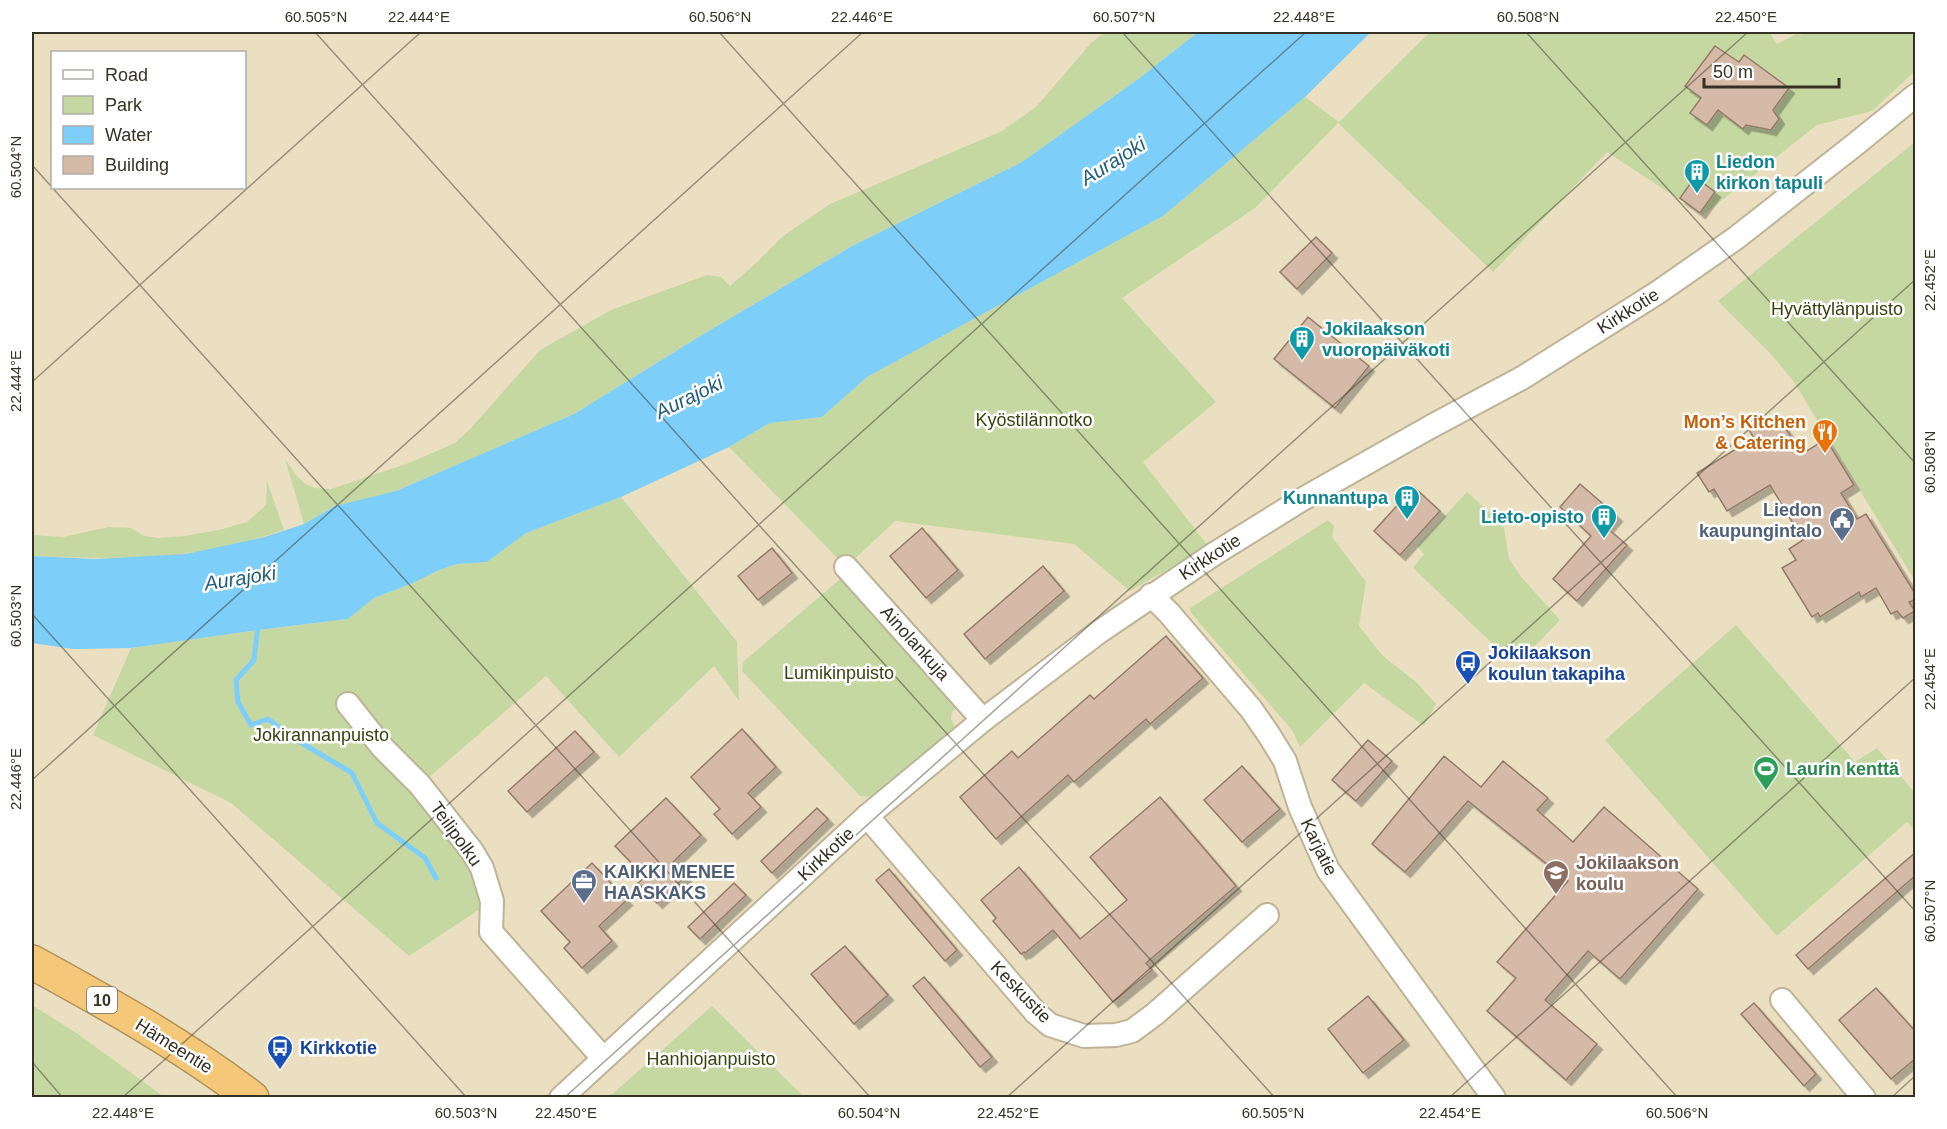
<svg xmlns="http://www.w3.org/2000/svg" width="1947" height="1129" font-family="Helvetica,sans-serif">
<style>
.green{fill:#c6d8a2}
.water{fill:#7dcffa}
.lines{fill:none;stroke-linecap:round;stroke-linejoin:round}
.stream{stroke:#7dcffa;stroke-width:5}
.building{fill:#d5baa7;stroke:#947b69;stroke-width:1.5;filter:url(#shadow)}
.minor-casing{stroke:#beb397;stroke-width:26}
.highway-casing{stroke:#b2925b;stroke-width:36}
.minor{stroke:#fff;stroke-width:22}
.highway{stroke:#f5c778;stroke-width:33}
.ticks{fill:none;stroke:#353125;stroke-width:1.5;stroke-opacity:0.45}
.labels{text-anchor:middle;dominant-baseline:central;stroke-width:5;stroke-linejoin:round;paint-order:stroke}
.shield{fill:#fff;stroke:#726f66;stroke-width:1.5}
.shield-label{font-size:16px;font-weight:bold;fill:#353125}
.culture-label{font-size:18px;font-weight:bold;fill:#0d838f;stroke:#fff;text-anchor:start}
.park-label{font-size:18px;fill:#35430c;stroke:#fff}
.street-label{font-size:18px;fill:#353125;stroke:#fff}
.food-label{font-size:18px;font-weight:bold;fill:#c56008;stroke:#fff;text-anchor:end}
.service-label{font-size:18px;font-weight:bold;fill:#4e5e75;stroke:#fff;text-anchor:end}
.transit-label{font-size:18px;font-weight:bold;fill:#164399;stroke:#fff;text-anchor:start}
.leisure-label{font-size:18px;font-weight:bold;fill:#27864d;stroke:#fff;text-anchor:start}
.education-label{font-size:18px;font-weight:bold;fill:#785e54;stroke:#fff;text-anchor:start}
.water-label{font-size:20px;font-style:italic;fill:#205e7b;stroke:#fff}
.neatline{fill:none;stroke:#353125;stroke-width:2}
.ticks-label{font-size:15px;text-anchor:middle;fill:#353125}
</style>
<defs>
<filter id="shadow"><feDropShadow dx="5.5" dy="5.5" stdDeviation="0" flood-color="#0004"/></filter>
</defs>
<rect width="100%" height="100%" fill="#eadfc1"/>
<!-- green -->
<g class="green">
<polygon points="1105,32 1198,32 1137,80 1022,162 852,246 702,335 574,414 396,491 335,506 304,524 285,459 297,476 305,484 315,488 331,489 409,463 455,443 471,428 540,350 611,310 707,275 721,277 730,286 755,264 783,236 830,204 1002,131 1037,106 1091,43"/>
<polygon points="1430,32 1769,32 1777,44 1798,33 1800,35 1804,32 1915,32 1915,71 1872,111 1817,125 1703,215 1607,152 1493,272 1338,123 1255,208 1122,298 1216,402 1143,462 1208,546 1130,591 1074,544 895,521 846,567 729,447 770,423 822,417 867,377 1163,216 1305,97 1339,122"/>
<polygon points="1915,142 1915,581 1794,382 1769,352 1718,301"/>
<path d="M 267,481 L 284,530 C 255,540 215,550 185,554 C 134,560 82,558 32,556 L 32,535 L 63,537 L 108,527 L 131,528 L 144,536 L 158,538 L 184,536 L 219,530 L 247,522 L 266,505 Z"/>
<polygon points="1467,492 1497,519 1504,528 1509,559 1522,578 1560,620 1533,648 1497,648 1413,568 1424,554 1417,546"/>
<polygon points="621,497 737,642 739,701 714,666 619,757 546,676 420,785 492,901 409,956 231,803 93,735 131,648 258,630 348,619 374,598 413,583 439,570 457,564 487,562 526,533"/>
<polygon points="1328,520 1334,526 1332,537 1366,582 1359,626 1383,656 1415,681 1436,704 1424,726 1364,683 1300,747 1292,730 1191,613 1190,608"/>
<polygon points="845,575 958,706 952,712 951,719 956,730 874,797 860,796 742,671 743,662"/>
<polygon points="1736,625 1855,762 1877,748 1915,793 1915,831 1907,822 1777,936 1605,740"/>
<polygon points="32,1005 78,1034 164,1097 32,1097"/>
<polygon points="712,1006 804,1097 609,1097"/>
</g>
<!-- water -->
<polygon class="water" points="1198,32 1371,32 1305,97 1163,216 867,377 822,417 770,423 729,447 621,497 526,533 487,562 457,564 439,570 413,583 374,598 348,619 258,630 131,648 73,649 32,643 32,556 95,559 186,554 265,537 304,524 335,506 396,491 574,414 702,335 852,246 1022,162 1137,80"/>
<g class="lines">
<!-- stream -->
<g class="stream">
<polyline points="258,625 254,660 236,680 238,702 251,725 268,719 300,742 352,773 377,823 425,858 436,878"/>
<polyline points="611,1097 611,1098"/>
</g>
</g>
<!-- building -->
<g class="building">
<polygon points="1715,46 1739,62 1744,55 1789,88 1773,110 1779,119 1771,130 1746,125 1743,129 1718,110 1707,125 1690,113 1701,98 1685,86"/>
<polygon points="1695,177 1715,192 1700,213 1680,198"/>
<polygon points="1316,237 1332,253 1297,289 1280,272"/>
<polygon points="1308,317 1369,366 1335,408 1274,359"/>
<polygon points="1778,417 1802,454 1826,439 1854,485 1841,493 1857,519 1866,514 1916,595 1916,599 1909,602 1915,611 1903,618 1897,611 1891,614 1876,588 1861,597 1859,592 1820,617 1818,613 1812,617 1782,568 1796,560 1789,549 1803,540 1770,485 1727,511 1714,489 1709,492 1697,473 1754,438 1746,425 1758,418 1763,426"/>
<polygon points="1580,484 1617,516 1607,528 1627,545 1577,601 1553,579 1591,536 1560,507"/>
<polygon points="1414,487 1440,511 1400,555 1374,531"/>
<polygon points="922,528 958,570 926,598 890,556"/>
<polygon points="772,548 792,573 758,600 738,576"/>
<polygon points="1043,566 1064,591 985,659 964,634"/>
<polygon points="1166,636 1203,678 1150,724 1146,719 1074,782 1068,775 996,839 960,797 1012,751 1018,758 1090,695 1094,699"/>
<polygon points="742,729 776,767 748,793 761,807 732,834 714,814 720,809 691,777"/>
<polygon points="575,731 594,752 527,812 508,791"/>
<polygon points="1368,740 1392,761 1356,801 1332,780"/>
<polygon points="1444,756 1481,787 1503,761 1548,798 1537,810 1573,842 1604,807 1698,889 1620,979 1588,951 1545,1000 1597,1044 1566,1080 1487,1011 1516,978 1497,962 1568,881 1468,801 1405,872 1372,844"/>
<polygon points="1242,766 1280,809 1242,842 1204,800"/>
<polygon points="1160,797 1236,886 1146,963 1152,970 1113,1002 1053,930 1025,953 1024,952 1021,954 993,921 996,918 981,900 1019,867 1080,939 1127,900 1090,857"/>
<polygon points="666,798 701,835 673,862 686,876 657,903 638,883 645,877 615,846"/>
<polygon points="817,808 828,819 772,873 761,861"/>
<polygon points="1916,852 1916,875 1808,969 1796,955"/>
<polygon points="592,863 627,900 599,926 612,941 582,968 564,948 570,942 541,911"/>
<polygon points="889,869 957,950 945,961 876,880"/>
<polygon points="734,883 746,895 700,939 688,927"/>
<polygon points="845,946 888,995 854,1024 811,974"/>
<polygon points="924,977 992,1057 980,1067 913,986"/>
<polygon points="1876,988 1916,1032 1916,1058 1891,1079 1839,1020"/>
<polygon points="1368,996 1404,1040 1363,1073 1328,1029"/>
<polygon points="1754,1003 1816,1074 1804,1086 1741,1014"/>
</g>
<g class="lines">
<defs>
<g id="minor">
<polyline points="846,567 983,720"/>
<polyline points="1151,595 1169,613 1251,709 1269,735 1285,761 1300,807 1328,870 1494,1098"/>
<polyline points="348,704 382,747 420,785 472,851 482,868 492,901 491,932 603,1058"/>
<polyline points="867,816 1036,1013 1050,1025 1084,1036 1116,1035 1132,1031 1155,1014 1267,915"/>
<polyline points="1782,1000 1864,1098"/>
<polyline points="561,1098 867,816 983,720 1099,632 1214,554 1301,500 1432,426 1522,378 1657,293 1736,238 1857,143 1916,95"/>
</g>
<path id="highway" d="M 32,962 C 107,1003 183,1045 252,1098"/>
</defs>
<!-- minor casing -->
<use href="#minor" class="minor-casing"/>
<!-- highway casing -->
<use href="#highway" class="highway-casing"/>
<!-- minor -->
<use href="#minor" class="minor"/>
<!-- highway -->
<use href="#highway" class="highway"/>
</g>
<!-- ticks -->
<path class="ticks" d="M 315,32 L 1275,1098M 719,32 L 1678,1098M 1122,32 L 1916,912M 1526,32 L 1916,464M 32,165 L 871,1098M 32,382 L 421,32M 32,614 L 467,1098M 32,780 L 863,32M 32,1062 L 63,1098M 122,1098 L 1306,32M 564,1098 L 1748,32M 1006,1098 L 1916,279M 1449,1098 L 1916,677M 1891,1098 L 1916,1075"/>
<!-- icons -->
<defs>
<symbol id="building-pin" viewBox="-11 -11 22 30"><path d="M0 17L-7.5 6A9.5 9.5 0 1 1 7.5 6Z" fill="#0f9aa8" stroke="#fff"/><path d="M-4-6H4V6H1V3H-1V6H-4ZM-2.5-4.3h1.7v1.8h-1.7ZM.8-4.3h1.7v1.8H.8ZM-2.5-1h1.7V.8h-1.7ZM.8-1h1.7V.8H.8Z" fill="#fff"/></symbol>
<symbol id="restaurant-pin" viewBox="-11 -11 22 30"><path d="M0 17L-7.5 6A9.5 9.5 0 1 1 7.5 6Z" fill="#e8710a" stroke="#fff"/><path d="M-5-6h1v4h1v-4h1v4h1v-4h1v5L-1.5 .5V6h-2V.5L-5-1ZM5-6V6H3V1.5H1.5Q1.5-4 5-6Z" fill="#fff"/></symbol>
<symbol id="civic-pin" viewBox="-11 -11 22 30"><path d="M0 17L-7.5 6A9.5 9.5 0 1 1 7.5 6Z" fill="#5c6f8a" stroke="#fff"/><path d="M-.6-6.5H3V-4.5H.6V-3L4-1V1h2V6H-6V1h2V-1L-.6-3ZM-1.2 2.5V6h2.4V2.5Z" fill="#fff"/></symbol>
<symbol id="bus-pin" viewBox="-11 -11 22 30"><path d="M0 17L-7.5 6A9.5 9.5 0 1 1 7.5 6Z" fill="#1a4fb4" stroke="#fff"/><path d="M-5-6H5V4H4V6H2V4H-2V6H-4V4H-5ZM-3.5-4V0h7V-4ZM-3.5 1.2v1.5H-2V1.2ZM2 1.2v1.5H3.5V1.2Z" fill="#fff"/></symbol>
<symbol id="stadium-pin" viewBox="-11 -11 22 30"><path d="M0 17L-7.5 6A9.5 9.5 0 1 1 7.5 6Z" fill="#2e9e5b" stroke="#fff"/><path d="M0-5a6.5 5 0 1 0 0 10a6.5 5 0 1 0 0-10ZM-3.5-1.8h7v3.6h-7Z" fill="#fff"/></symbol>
<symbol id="school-pin" viewBox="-11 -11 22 30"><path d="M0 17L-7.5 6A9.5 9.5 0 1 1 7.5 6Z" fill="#8d6e63" stroke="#fff"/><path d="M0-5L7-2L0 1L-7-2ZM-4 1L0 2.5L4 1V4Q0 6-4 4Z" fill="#fff"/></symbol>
<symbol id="office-pin" viewBox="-11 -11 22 30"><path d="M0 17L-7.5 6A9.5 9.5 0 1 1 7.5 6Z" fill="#5c6f8a" stroke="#fff"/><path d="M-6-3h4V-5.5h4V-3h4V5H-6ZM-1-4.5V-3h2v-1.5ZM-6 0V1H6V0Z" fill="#fff"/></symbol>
</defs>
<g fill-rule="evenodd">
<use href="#building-pin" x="1682" y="157" width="30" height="40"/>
<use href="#building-pin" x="1287" y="324" width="30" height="40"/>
<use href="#restaurant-pin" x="1810" y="417" width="30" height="40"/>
<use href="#building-pin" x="1392" y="483" width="30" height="40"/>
<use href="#building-pin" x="1589" y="502" width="30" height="40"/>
<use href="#civic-pin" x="1827" y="505" width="30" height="40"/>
<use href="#bus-pin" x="1453" y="648" width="30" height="40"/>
<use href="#stadium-pin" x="1751" y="754" width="30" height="40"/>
<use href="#school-pin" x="1541" y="858" width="30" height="40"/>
<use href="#office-pin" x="569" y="867" width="30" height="40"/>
<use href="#bus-pin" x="265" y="1033" width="30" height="40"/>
</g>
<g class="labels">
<!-- shield labels -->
<rect class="shield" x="87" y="987" width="30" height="26" rx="4.5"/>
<g class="shield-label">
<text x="102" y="1000">10</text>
</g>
<!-- culture labels -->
<g class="culture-label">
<text x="1716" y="162">Liedon<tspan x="1716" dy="21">kirkon tapuli</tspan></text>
<text x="1322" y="329">Jokilaakson<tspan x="1322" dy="21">vuoropäiväkoti</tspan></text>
<text x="1388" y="498" text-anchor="end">Kunnantupa</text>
<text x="1584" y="517" text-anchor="end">Lieto-opisto</text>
</g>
<!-- park labels -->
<g class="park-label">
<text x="1837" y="309">Hyvättylänpuisto</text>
<text x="1034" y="420">Kyöstilännotko</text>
<text x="839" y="673">Lumikinpuisto</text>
<text x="321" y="735">Jokirannanpuisto</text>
<text x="711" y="1059">Hanhiojanpuisto</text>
</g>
<!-- street labels -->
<g class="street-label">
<text transform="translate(1628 311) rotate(-32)">Kirkkotie</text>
<text transform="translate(1210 557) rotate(-33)">Kirkkotie</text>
<text transform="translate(915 643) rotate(48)">Ainolankuja</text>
<text transform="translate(456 834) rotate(54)">Teilipolku</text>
<text transform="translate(1319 847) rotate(64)">Karjatie</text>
<text transform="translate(826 854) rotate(-43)">Kirkkotie</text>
<text transform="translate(1021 992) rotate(46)">Keskustie</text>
<text transform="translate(174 1046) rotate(32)">Hämeentie</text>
</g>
<!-- food labels -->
<g class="food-label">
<text x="1806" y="422">Mon’s Kitchen<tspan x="1806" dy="21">&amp; Catering</tspan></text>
</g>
<!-- service labels -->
<g class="service-label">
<text x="1822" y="510">Liedon<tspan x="1822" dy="21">kaupungintalo</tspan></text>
<text x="604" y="872" text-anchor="start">KAIKKI MENEE<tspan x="604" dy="21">HAASKAKS</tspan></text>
</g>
<!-- transit labels -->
<g class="transit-label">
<text x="1488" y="653">Jokilaakson<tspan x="1488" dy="21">koulun takapiha</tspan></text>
<text x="300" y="1048">Kirkkotie</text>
</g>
<!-- leisure labels -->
<g class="leisure-label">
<text x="1786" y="769">Laurin kenttä</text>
</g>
<!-- education labels -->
<g class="education-label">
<text x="1576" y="863">Jokilaakson<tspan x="1576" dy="21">koulu</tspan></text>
</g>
<!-- water labels -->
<g class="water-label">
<text transform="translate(1113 161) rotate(-32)">Aurajoki</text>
<text transform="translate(689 397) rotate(-26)">Aurajoki</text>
<text transform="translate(240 578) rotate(-9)">Aurajoki</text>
</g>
</g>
<!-- border -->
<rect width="1947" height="1129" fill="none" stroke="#ffffff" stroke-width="66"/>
<!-- legend -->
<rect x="51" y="51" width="195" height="138" fill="#ffffff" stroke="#aeada8" stroke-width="1.5"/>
<rect x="63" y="70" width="30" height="9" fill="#ffffff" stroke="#aeada8" stroke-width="1.5"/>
<text x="105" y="81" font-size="18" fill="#353125">Road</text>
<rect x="63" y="96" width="30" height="18" fill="#c6d8a2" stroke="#aeada8" stroke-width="1.5"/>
<text x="105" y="111" font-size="18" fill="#353125">Park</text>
<rect x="63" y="126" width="30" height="18" fill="#7dcffa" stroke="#aeada8" stroke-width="1.5"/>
<text x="105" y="141" font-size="18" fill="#353125">Water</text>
<rect x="63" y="156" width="30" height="18" fill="#d5baa7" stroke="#aeada8" stroke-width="1.5"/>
<text x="105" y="171" font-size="18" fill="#353125">Building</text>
<!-- scale -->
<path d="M1704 78v9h135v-9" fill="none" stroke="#353125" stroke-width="3"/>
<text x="1713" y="78" font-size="18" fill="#353125" stroke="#ffffff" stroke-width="4.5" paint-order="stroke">50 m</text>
<rect x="33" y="33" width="1881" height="1063" class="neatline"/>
<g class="ticks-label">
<text x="316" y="22">60.505°N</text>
<text x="419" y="22">22.444°E</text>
<text x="720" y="22">60.506°N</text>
<text x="862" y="22">22.446°E</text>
<text x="1124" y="22">60.507°N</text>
<text x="1304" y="22">22.448°E</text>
<text x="1528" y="22">60.508°N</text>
<text x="1746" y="22">22.450°E</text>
<text transform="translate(16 167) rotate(-90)" y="5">60.504°N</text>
<text transform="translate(1930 280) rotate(-90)" y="5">22.452°E</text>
<text transform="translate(16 381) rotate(-90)" y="5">22.444°E</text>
<text transform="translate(1930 462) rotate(-90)" y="5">60.508°N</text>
<text transform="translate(16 616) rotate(-90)" y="5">60.503°N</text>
<text transform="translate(1930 679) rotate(-90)" y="5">22.454°E</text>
<text transform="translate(16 779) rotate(-90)" y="5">22.446°E</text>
<text transform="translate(1930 911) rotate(-90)" y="5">60.507°N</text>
<text x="123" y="1118">22.448°E</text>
<text x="466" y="1118">60.503°N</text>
<text x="566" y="1118">22.450°E</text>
<text x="869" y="1118">60.504°N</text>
<text x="1008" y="1118">22.452°E</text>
<text x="1273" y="1118">60.505°N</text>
<text x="1450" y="1118">22.454°E</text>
<text x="1677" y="1118">60.506°N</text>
</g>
</svg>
